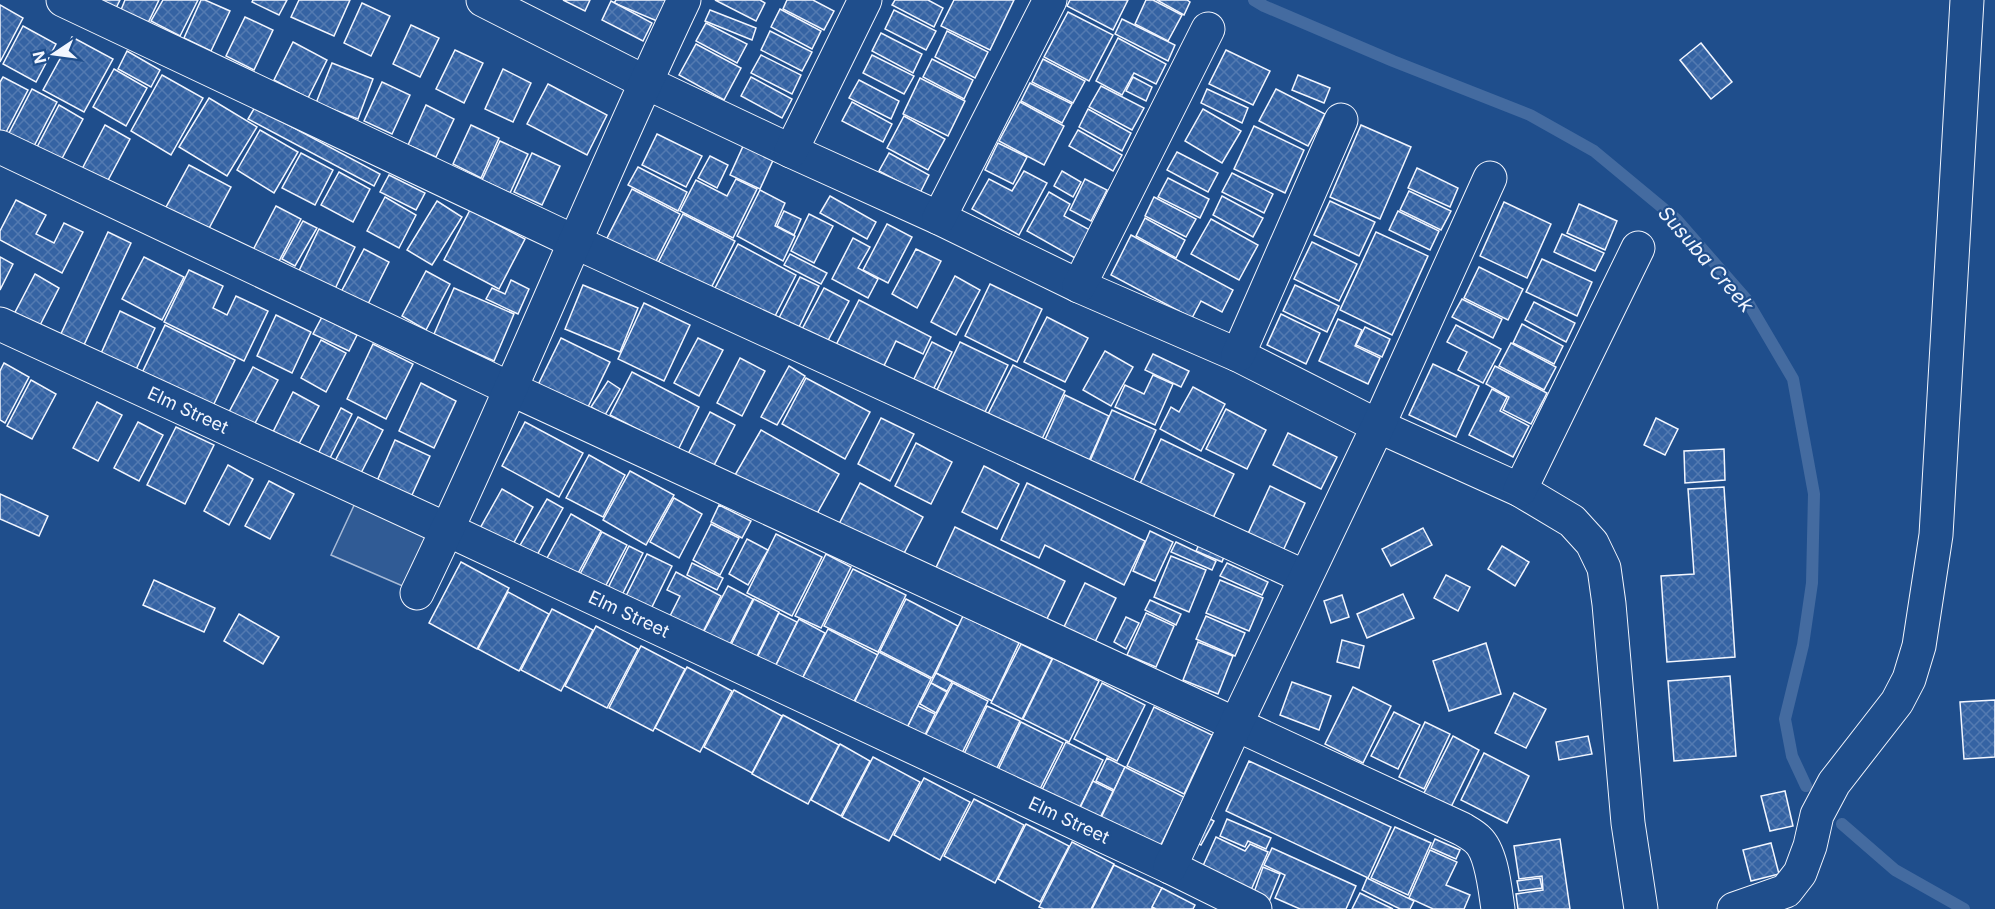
<svg xmlns="http://www.w3.org/2000/svg" width="1995" height="909" font-family="Inter,sans-serif">
<style>
.green{fill:#305b95;stroke:#a8bbd7;stroke-width:1.5}
.lines{fill:none;stroke-linecap:round;stroke-linejoin:round}
.stream{stroke:#446ba0;stroke-width:12}
.building{fill:url(#building-cross-hatch);stroke:#f2f6ff;stroke-width:1.5}
.minor-casing{stroke:#f2f6ff;stroke-width:35}
.minor{stroke:#1f4e8c;stroke-width:33}
.labels{text-anchor:middle;dominant-baseline:central;stroke-width:4.5;stroke-linejoin:round;paint-order:stroke}
.street-label{font-size:18px;fill:#f2f6ff;stroke:#1f4e8c}
.water-label{font-size:20px;font-style:italic;fill:#f2f6ff;stroke:#1f4e8c}
</style>
<defs>
<pattern id="building-cross-hatch" width="8" height="8" patternUnits="userSpaceOnUse" patternTransform="scale(1.5)"><rect width="8" height="8" fill="#3563a3"/><path d="M0 0l8 8M0 8l8-8" fill="none" stroke="#537ab1"/></pattern>
</defs>
<rect width="100%" height="100%" fill="#1f4e8c"/>
<!-- green -->
<polygon class="green" points="357,499 431,533 405,587 331,555"/>
<g class="lines">
<!-- stream -->
<g class="stream">
<polyline points="1254,0 1264,6 1393,61 1530,115 1594,151 1676,219 1746,299 1793,379 1814,494 1812,583 1803,645 1785,719 1792,756 1806,786"/>
<polyline points="1842,824 1895,870 1964,909"/>
</g>
</g>
<!-- building -->
<g class="building">
<polygon points="90,0 120,0 114,12"/>
<polygon points="125,0 159,0 148,23 121,10"/>
<polygon points="163,0 198,0 180,36 151,21"/>
<polygon points="201,0 205,0 230,11 211,51 184,38"/>
<polygon points="253,0 287,0 279,15 252,2"/>
<polygon points="299,0 350,0 334,36 291,17"/>
<polygon points="563,0 590,0 585,11"/>
<polygon points="616,0 666,0 657,21 614,3"/>
<polygon points="715,0 760,0 765,3 756,21"/>
<polygon points="787,0 813,0 834,11 824,30 783,9"/>
<polygon points="895,0 928,0 943,8 934,27 892,5"/>
<polygon points="954,0 1014,0 990,50 941,26"/>
<polygon points="1070,0 1128,0 1113,30 1067,6"/>
<polygon points="1146,0 1153,0 1182,15 1168,41 1135,24"/>
<polygon points="1157,0 1187,0 1190,2 1184,15"/>
<polygon points="611,1 652,23 643,41 602,20"/>
<polygon points="362,3 390,16 371,56 344,43"/>
<polygon points="0,5 23,18 0,62"/>
<polygon points="780,9 821,31 812,49 771,27"/>
<polygon points="710,10 756,28 752,40 705,21"/>
<polygon points="894,10 936,31 926,50 885,29"/>
<polygon points="1068,12 1113,35 1089,81 1044,57"/>
<polygon points="245,17 273,30 254,70 226,56"/>
<polygon points="1122,19 1175,45 1168,61 1115,34"/>
<polygon points="706,23 747,44 737,63 696,41"/>
<polygon points="411,25 439,38 420,77 393,64"/>
<polygon points="23,26 56,44 36,82 3,64"/>
<polygon points="770,31 812,52 802,71 761,50"/>
<polygon points="947,31 988,52 975,78 935,57"/>
<polygon points="881,33 922,54 913,73 872,51"/>
<polygon points="72,37 113,59 84,112 43,90"/>
<polygon points="1118,38 1166,64 1156,84 1134,73 1122,95 1096,81"/>
<polygon points="293,42 327,60 308,98 274,80"/>
<polygon points="1701,43 1732,82 1711,99 1680,60"/>
<polygon points="696,44 741,68 724,100 679,75"/>
<polygon points="455,50 483,63 464,103 436,89"/>
<polygon points="1226,50 1270,71 1253,105 1209,84"/>
<polygon points="127,51 160,70 151,87 118,69"/>
<polygon points="761,55 801,75 792,94 751,73"/>
<polygon points="872,55 914,76 904,94 863,73"/>
<polygon points="932,59 973,80 964,99 923,77"/>
<polygon points="1043,59 1085,81 1073,103 1032,82"/>
<polygon points="332,63 373,79 358,119 316,103"/>
<polygon points="114,69 147,88 126,126 93,107"/>
<polygon points="503,69 531,83 513,122 485,109"/>
<polygon points="162,75 203,98 171,155 131,131"/>
<polygon points="1298,75 1330,88 1324,103 1292,90"/>
<polygon points="3,77 28,90 4,136 0,134 0,82"/>
<polygon points="751,77 792,99 782,118 741,96"/>
<polygon points="1133,77 1152,87 1146,101 1126,91"/>
<polygon points="920,78 965,101 948,136 903,114"/>
<polygon points="859,80 899,101 891,119 849,98"/>
<polygon points="382,82 410,95 392,134 364,121"/>
<polygon points="1030,83 1072,104 1062,123 1021,101"/>
<polygon points="548,84 607,115 587,155 527,124"/>
<polygon points="1101,86 1144,108 1132,130 1089,107"/>
<polygon points="32,89 57,102 33,148 8,135"/>
<polygon points="1207,89 1248,108 1242,123 1201,103"/>
<polygon points="1276,89 1325,114 1308,146 1259,121"/>
<polygon points="209,98 257,127 227,176 179,147"/>
<polygon points="852,102 892,124 883,142 842,121"/>
<polygon points="1020,102 1064,126 1044,165 999,141"/>
<polygon points="59,105 83,119 59,164 35,151"/>
<polygon points="426,105 454,119 436,157 408,145"/>
<polygon points="255,107 380,174 374,186 248,119"/>
<polygon points="1088,109 1131,133 1122,151 1079,127"/>
<polygon points="1203,109 1241,131 1222,163 1185,141"/>
<polygon points="904,116 945,139 928,170 887,148"/>
<polygon points="105,125 130,139 106,184 81,171"/>
<polygon points="471,125 499,138 481,178 453,164"/>
<polygon points="1361,125 1411,147 1380,219 1330,197"/>
<polygon points="1254,126 1304,150 1285,193 1234,169"/>
<polygon points="260,130 298,152 274,193 237,170"/>
<polygon points="1078,130 1122,155 1113,171 1069,146"/>
<polygon points="657,134 702,156 686,187 642,165"/>
<polygon points="500,141 528,154 510,193 482,180"/>
<polygon points="998,143 1027,157 1013,184 985,170"/>
<polygon points="744,144 774,158 760,189 730,175"/>
<polygon points="1177,152 1218,173 1208,192 1167,170"/>
<polygon points="301,153 333,170 315,205 282,188"/>
<polygon points="532,153 560,166 542,205 514,192"/>
<polygon points="889,153 929,175 920,193 879,171"/>
<polygon points="710,156 728,165 717,188 698,178"/>
<polygon points="189,165 231,187 207,232 165,209"/>
<polygon points="638,167 687,192 678,211 628,185"/>
<polygon points="1417,168 1458,188 1450,207 1408,188"/>
<polygon points="1024,171 1047,183 1019,235 972,209 989,179 1012,191"/>
<polygon points="1062,171 1081,182 1073,197 1054,186"/>
<polygon points="339,172 370,189 353,222 321,205"/>
<polygon points="1232,173 1273,194 1264,213 1222,192"/>
<polygon points="389,175 425,193 416,210 380,192"/>
<polygon points="1168,178 1209,199 1200,218 1158,197"/>
<polygon points="736,179 757,189 733,238 680,211 696,180 727,196"/>
<polygon points="1085,179 1107,190 1091,221 1070,210"/>
<polygon points="632,189 680,214 651,271 603,246"/>
<polygon points="760,190 785,203 775,226 795,236 783,261 737,236"/>
<polygon points="1409,191 1451,211 1441,230 1400,210"/>
<polygon points="1049,192 1070,204 1064,216 1090,230 1075,258 1027,231"/>
<polygon points="830,196 876,222 867,239 820,213"/>
<polygon points="1222,196 1263,218 1253,237 1213,215"/>
<polygon points="385,197 416,215 399,248 367,231"/>
<polygon points="1154,197 1196,219 1186,237 1145,216"/>
<polygon points="16,200 46,215 36,234 54,243 64,223 83,232 62,273 0,240 0,231"/>
<polygon points="437,201 462,217 432,265 407,250"/>
<polygon points="1330,201 1375,222 1359,256 1314,235"/>
<polygon points="1504,202 1551,224 1527,278 1480,256"/>
<polygon points="1579,204 1617,221 1605,250 1567,233"/>
<polygon points="276,206 301,219 277,265 252,252"/>
<polygon points="470,210 525,239 499,289 444,260"/>
<polygon points="784,211 801,219 794,235 777,226"/>
<polygon points="1398,211 1439,231 1430,250 1389,230"/>
<polygon points="683,214 735,241 709,292 657,265"/>
<polygon points="809,214 833,226 814,263 791,251"/>
<polygon points="1145,218 1185,240 1176,258 1136,236"/>
<polygon points="1211,219 1258,245 1239,280 1191,254"/>
<polygon points="303,221 317,228 295,266 282,259"/>
<polygon points="887,224 912,237 888,283 863,270"/>
<polygon points="319,229 355,247 333,293 297,275"/>
<polygon points="108,232 131,243 83,347 60,336"/>
<polygon points="1376,232 1428,256 1392,335 1340,310"/>
<polygon points="1562,234 1604,253 1595,271 1554,252"/>
<polygon points="1131,235 1233,290 1222,312 1201,301 1192,318 1111,275"/>
<polygon points="853,238 870,247 858,268 878,279 868,298 832,279"/>
<polygon points="1312,242 1357,264 1339,301 1294,279"/>
<polygon points="738,244 796,275 772,322 714,290"/>
<polygon points="364,249 389,262 366,308 340,294"/>
<polygon points="916,249 941,261 917,308 892,294"/>
<polygon points="790,254 827,273 821,284 784,265"/>
<polygon points="0,257 13,264 0,290"/>
<polygon points="144,257 184,277 162,320 122,299"/>
<polygon points="1542,259 1592,282 1577,316 1526,292"/>
<polygon points="1479,267 1523,289 1508,320 1464,298"/>
<polygon points="189,270 223,286 213,308 227,315 236,296 268,311 244,361 164,322"/>
<polygon points="426,271 450,284 426,330 402,316"/>
<polygon points="35,274 59,288 36,333 11,320"/>
<polygon points="955,276 980,290 956,335 931,322"/>
<polygon points="800,277 819,286 798,329 778,320"/>
<polygon points="511,280 529,289 518,314 486,299 492,288 505,294"/>
<polygon points="990,284 1042,309 1017,362 965,336"/>
<polygon points="583,285 638,308 620,352 565,329"/>
<polygon points="1295,285 1339,306 1327,332 1283,311"/>
<polygon points="454,288 514,314 494,361 434,334"/>
<polygon points="824,288 849,301 825,346 800,333"/>
<polygon points="1462,299 1502,319 1493,338 1452,317"/>
<polygon points="859,300 931,337 923,354 896,341 881,372 835,347"/>
<polygon points="1534,302 1575,323 1566,342 1525,320"/>
<polygon points="644,303 690,325 664,381 618,359"/>
<polygon points="120,311 155,328 134,374 99,358"/>
<polygon points="1281,314 1320,333 1306,364 1267,345"/>
<polygon points="276,315 311,332 292,373 257,356"/>
<polygon points="322,317 357,335 349,351 313,334"/>
<polygon points="1047,317 1088,338 1065,382 1024,362"/>
<polygon points="1338,319 1362,330 1355,346 1380,358 1368,384 1319,361"/>
<polygon points="1522,324 1563,346 1554,364 1513,343"/>
<polygon points="165,325 235,360 211,410 141,375"/>
<polygon points="1456,325 1501,349 1483,383 1458,370 1467,352 1447,342"/>
<polygon points="1365,327 1390,339 1382,357 1356,345"/>
<polygon points="561,338 610,362 586,411 537,387"/>
<polygon points="698,338 723,350 699,396 674,383"/>
<polygon points="321,340 346,353 326,392 301,378"/>
<polygon points="932,342 952,352 932,392 912,383"/>
<polygon points="960,342 1008,365 983,416 936,392"/>
<polygon points="1511,343 1556,367 1544,390 1499,366"/>
<polygon points="373,344 413,364 386,419 347,399"/>
<polygon points="1105,351 1133,367 1111,406 1083,390"/>
<polygon points="1153,354 1189,371 1181,387 1145,370"/>
<polygon points="740,358 765,371 742,416 717,403"/>
<polygon points="4,363 29,377 5,423 0,420 0,371"/>
<polygon points="1433,364 1479,386 1456,437 1409,415"/>
<polygon points="1013,365 1065,391 1040,443 987,416"/>
<polygon points="789,366 805,376 777,425 761,417"/>
<polygon points="1495,366 1547,393 1531,424 1503,410 1509,397 1486,384"/>
<polygon points="253,367 278,380 254,425 229,412"/>
<polygon points="632,372 699,407 678,450 610,415"/>
<polygon points="1153,375 1173,384 1155,425 1115,407 1125,385 1144,394"/>
<polygon points="806,378 870,412 845,459 782,424"/>
<polygon points="31,380 56,394 32,439 7,426"/>
<polygon points="608,381 620,389 605,415 591,407"/>
<polygon points="421,383 456,401 434,448 399,431"/>
<polygon points="1193,387 1225,404 1201,451 1160,429 1171,407 1179,412"/>
<polygon points="1492,389 1507,397 1500,411 1529,426 1513,457 1469,435"/>
<polygon points="293,392 319,406 295,451 270,438"/>
<polygon points="1065,395 1109,416 1088,463 1044,442"/>
<polygon points="97,402 122,415 98,461 73,448"/>
<polygon points="341,408 352,414 327,464 316,458"/>
<polygon points="1226,409 1266,430 1247,469 1206,449"/>
<polygon points="1112,410 1156,430 1130,488 1087,468"/>
<polygon points="710,412 735,425 711,471 686,458"/>
<polygon points="358,417 383,430 359,477 334,463"/>
<polygon points="881,418 914,434 890,481 858,464"/>
<polygon points="1656,418 1678,429 1665,455 1644,445"/>
<polygon points="138,422 163,435 139,481 114,468"/>
<polygon points="525,422 583,453 559,497 502,466"/>
<polygon points="176,427 214,445 185,504 147,485"/>
<polygon points="761,430 839,474 814,519 735,475"/>
<polygon points="1288,433 1337,457 1321,489 1273,465"/>
<polygon points="1161,439 1234,474 1211,522 1138,488"/>
<polygon points="395,440 430,456 411,497 377,481"/>
<polygon points="916,443 952,462 931,504 895,486"/>
<polygon points="1724,449 1725,480 1685,483 1684,451"/>
<polygon points="589,455 625,475 603,517 566,498"/>
<polygon points="228,465 253,479 229,525 204,511"/>
<polygon points="984,466 1019,484 997,529 962,512"/>
<polygon points="630,471 674,495 646,545 603,520"/>
<polygon points="269,481 294,494 270,539 245,526"/>
<polygon points="860,483 923,517 901,559 838,526"/>
<polygon points="1027,483 1145,541 1124,585 1045,545 1039,558 1001,540"/>
<polygon points="1270,486 1305,503 1282,553 1247,536"/>
<polygon points="1724,487 1735,657 1667,662 1661,576 1694,574 1688,489"/>
<polygon points="502,489 533,507 511,548 479,530"/>
<polygon points="0,494 48,516 39,536 0,519"/>
<polygon points="674,498 702,514 679,558 650,542"/>
<polygon points="547,499 563,508 536,557 519,547"/>
<polygon points="719,505 751,521 742,538 711,522"/>
<polygon points="571,514 601,531 576,577 546,560"/>
<polygon points="711,524 739,538 720,575 693,560"/>
<polygon points="955,527 1065,581 1043,627 933,574"/>
<polygon points="1423,528 1432,545 1391,566 1382,549"/>
<polygon points="1150,531 1173,542 1155,581 1133,571"/>
<polygon points="602,532 627,545 603,591 578,578"/>
<polygon points="776,534 822,557 792,616 747,593"/>
<polygon points="1203,536 1228,546 1222,562 1196,551"/>
<polygon points="747,539 768,550 748,585 729,574"/>
<polygon points="1176,542 1216,561 1212,570 1171,552"/>
<polygon points="629,546 643,553 620,599 606,592"/>
<polygon points="1502,546 1529,562 1515,586 1488,569"/>
<polygon points="647,554 672,566 649,613 624,600"/>
<polygon points="826,554 851,567 821,628 795,616"/>
<polygon points="1171,556 1206,570 1189,612 1154,597"/>
<polygon points="461,562 509,588 477,649 429,623"/>
<polygon points="692,563 723,578 717,590 687,575"/>
<polygon points="1227,563 1268,582 1262,595 1220,576"/>
<polygon points="853,569 906,595 878,652 824,626"/>
<polygon points="676,572 721,596 701,636 668,620 680,596 667,590"/>
<polygon points="1446,575 1470,587 1458,611 1434,598"/>
<polygon points="154,580 215,608 204,632 143,605"/>
<polygon points="1220,580 1263,598 1249,631 1206,613"/>
<polygon points="1085,583 1116,598 1094,644 1063,629"/>
<polygon points="728,586 753,599 727,650 701,637"/>
<polygon points="508,592 549,614 519,671 478,649"/>
<polygon points="1403,594 1414,618 1367,638 1357,614"/>
<polygon points="1342,595 1349,617 1331,623 1324,601"/>
<polygon points="754,599 779,612 753,664 728,651"/>
<polygon points="906,599 958,626 932,678 880,651"/>
<polygon points="1150,600 1181,614 1176,625 1145,610"/>
<polygon points="552,609 593,630 561,691 521,670"/>
<polygon points="779,613 797,622 772,673 754,664"/>
<polygon points="1146,613 1174,626 1156,667 1127,655"/>
<polygon points="239,614 279,637 263,664 224,641"/>
<polygon points="963,616 1019,643 992,701 936,673"/>
<polygon points="1206,616 1245,633 1235,656 1196,639"/>
<polygon points="1126,617 1139,623 1126,649 1114,642"/>
<polygon points="799,619 825,633 798,687 772,673"/>
<polygon points="596,626 638,649 607,708 565,686"/>
<polygon points="828,629 878,655 849,711 799,685"/>
<polygon points="1342,640 1364,646 1359,668 1337,662"/>
<polygon points="1198,642 1233,656 1218,694 1183,680"/>
<polygon points="1486,643 1501,694 1449,711 1433,661"/>
<polygon points="1021,644 1052,659 1022,719 991,703"/>
<polygon points="641,646 685,669 653,731 609,708"/>
<polygon points="879,652 931,679 904,734 852,707"/>
<polygon points="1053,658 1099,681 1069,742 1023,719"/>
<polygon points="687,667 732,691 700,752 655,728"/>
<polygon points="936,673 952,682 947,691 931,683"/>
<polygon points="1730,676 1736,756 1674,761 1668,681"/>
<polygon points="1292,682 1331,696 1319,730 1280,715"/>
<polygon points="931,683 947,692 936,713 920,704"/>
<polygon points="953,683 988,701 959,759 923,740"/>
<polygon points="1102,683 1145,705 1117,761 1074,739"/>
<polygon points="1353,687 1391,706 1363,763 1325,744"/>
<polygon points="734,690 782,716 752,773 704,747"/>
<polygon points="1514,693 1546,709 1526,748 1495,733"/>
<polygon points="1995,700 1995,757 1964,759 1960,702"/>
<polygon points="918,706 935,714 923,739 906,730"/>
<polygon points="987,706 1020,721 994,774 962,758"/>
<polygon points="1154,707 1212,735 1184,794 1127,766"/>
<polygon points="1394,712 1420,725 1398,769 1371,756"/>
<polygon points="783,715 839,745 808,804 752,774"/>
<polygon points="1021,722 1063,743 1038,793 997,772"/>
<polygon points="1425,722 1450,734 1424,789 1399,777"/>
<polygon points="1453,736 1479,750 1450,809 1423,795"/>
<polygon points="1588,736 1592,754 1559,760 1556,742"/>
<polygon points="1066,742 1103,760 1077,813 1040,794"/>
<polygon points="840,744 870,761 841,816 811,800"/>
<polygon points="1484,753 1529,776 1507,823 1461,800"/>
<polygon points="873,757 920,782 889,841 842,817"/>
<polygon points="1107,758 1125,767 1114,790 1096,781"/>
<polygon points="1249,761 1391,827 1368,878 1226,811"/>
<polygon points="1125,767 1184,797 1158,851 1099,822"/>
<polygon points="924,778 970,802 940,860 894,835"/>
<polygon points="1093,781 1113,791 1098,822 1078,812"/>
<polygon points="1785,791 1793,826 1770,831 1761,796"/>
<polygon points="974,799 1024,825 995,883 944,856"/>
<polygon points="1203,815 1214,821 1201,845 1190,840"/>
<polygon points="1227,819 1271,838 1266,849 1248,841 1245,847 1220,836"/>
<polygon points="1026,824 1069,846 1040,902 998,879"/>
<polygon points="1395,827 1431,843 1408,895 1371,878"/>
<polygon points="1216,837 1245,851 1250,844 1268,852 1251,890 1202,868"/>
<polygon points="1435,839 1460,850 1456,859 1431,848"/>
<polygon points="1560,839 1570,909 1518,909 1516,894 1543,890 1542,876 1519,879 1514,846"/>
<polygon points="1072,842 1114,864 1091,909 1044,909 1039,907"/>
<polygon points="1771,843 1779,874 1751,881 1743,850"/>
<polygon points="1272,848 1356,886 1346,909 1300,909 1275,898 1285,875 1264,865"/>
<polygon points="1430,850 1457,862 1446,885 1470,895 1464,909 1433,909 1409,898"/>
<polygon points="1114,865 1162,888 1152,908 1154,909 1092,909"/>
<polygon points="1263,867 1280,874 1268,904 1252,898"/>
<polygon points="1367,878 1414,901 1410,909 1400,909 1362,890"/>
<polygon points="1540,878 1542,888 1519,891 1517,881"/>
<polygon points="1162,888 1195,905 1193,909 1156,909 1152,907"/>
<polygon points="1360,893 1393,909 1352,909"/>
</g>
<g class="lines">
<defs>
<g id="minor">
<polyline points="63,0 575,242 1305,577"/>
<polyline points="483,0 645,82 791,151 939,218 1079,286 1238,355 1378,426 1520,490 1572,521 1592,543 1604,568 1609,604 1628,823 1641,909"/>
<path d="M 0,147 L 511,389 L 1462,829 C 1467,832 1473,835 1478,840 C 1492,853 1495,890 1498,909"/>
<polyline points="791,151 865,0"/>
<polyline points="939,218 1050,0"/>
<polyline points="1079,286 1208,29"/>
<polyline points="0,324 448,530 1170,867 1255,909"/>
<polyline points="1238,355 1341,120"/>
<polyline points="1520,490 1638,248"/>
<path d="M 417,593 C 511,398 591,196 684,0"/>
<polyline points="1170,867 1236,724 1378,426 1490,178"/>
<polyline points="1734,909 1786,891 1800,873 1810,846 1817,815 1834,783 1897,702 1909,679 1919,646 1936,535 1967,0"/>
</g>
</defs>
<!-- minor casing -->
<use href="#minor" class="minor-casing"/>
<!-- minor -->
<use href="#minor" class="minor"/>
</g>
<g class="labels">
<!-- street labels -->
<g class="street-label">
<text transform="translate(188 410) rotate(25)">Elm Street</text>
<text transform="translate(629 614) rotate(25)">Elm Street</text>
<text transform="translate(1069 820) rotate(25)">Elm Street</text>
</g>
<!-- water labels -->
<g class="water-label">
<text transform="translate(1706 259) rotate(49)">Susuba Creek</text>
</g>
</g>
<!-- north arrow -->
<g transform="translate(54 54) rotate(257)" stroke="#1f4e8c" stroke-width="4.5" paint-order="stroke">
<path d="M0-4.5L10 22L0 15L-10 22Z" fill="#f2f6ff"/>
<text y="-9" font-size="16" font-weight="bold" text-anchor="middle" fill="#f2f6ff">N</text>
</g>
</svg>
